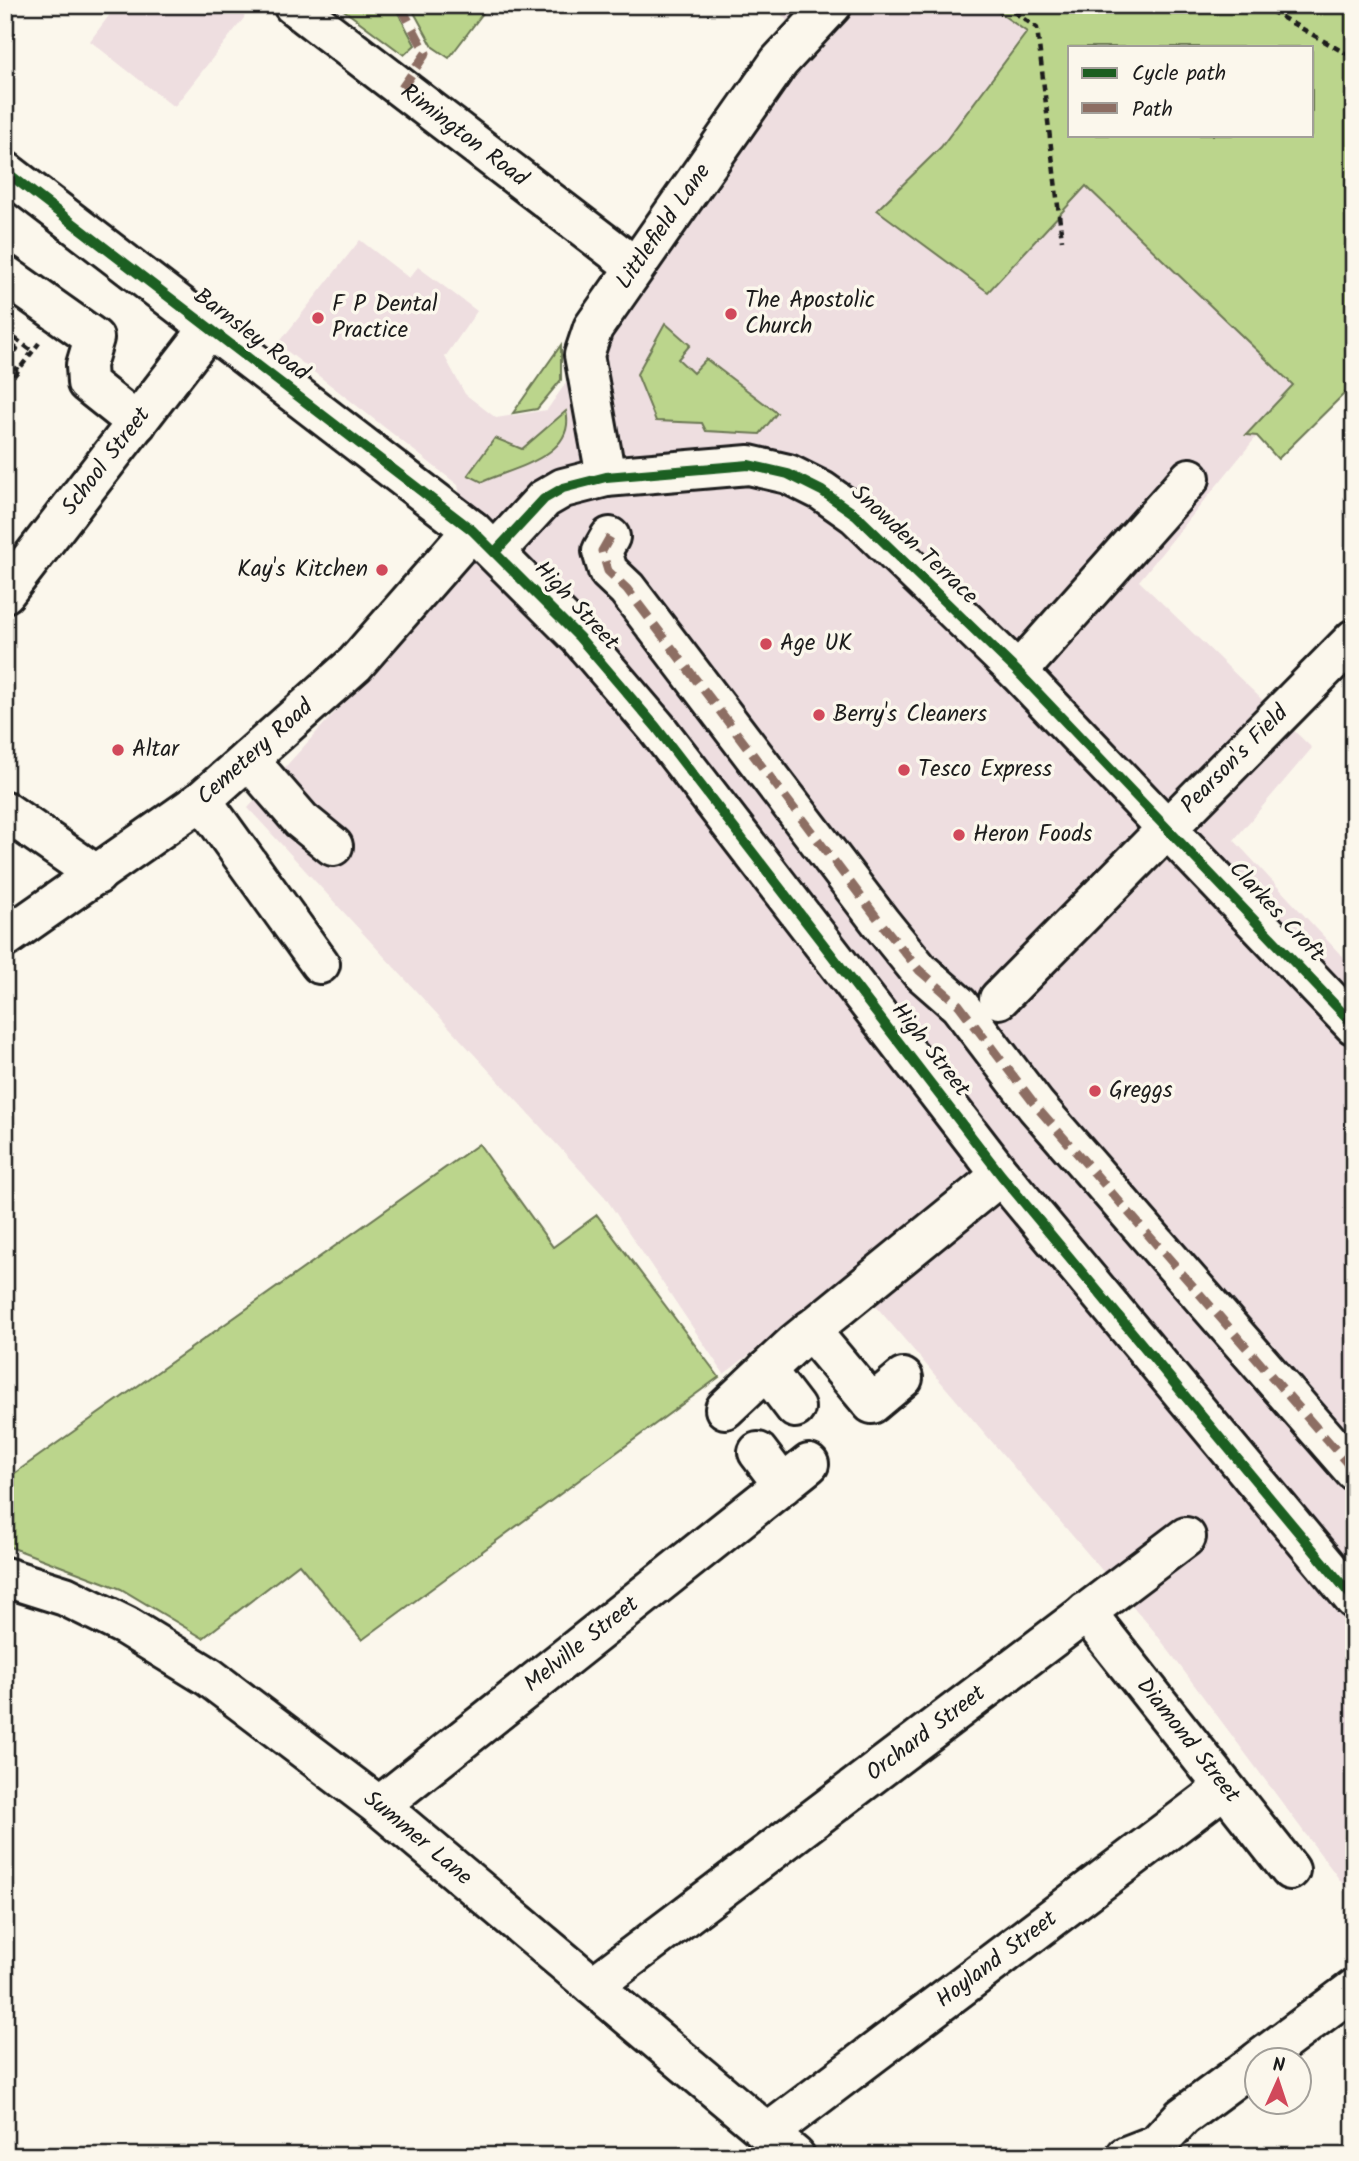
<svg xmlns="http://www.w3.org/2000/svg" width="1359" height="2161" font-family="Kalam,sans-serif">
<style>
.built{fill:#eedee0}
.green{fill:#bbd58c;stroke:#6c7854;stroke-width:2;fill-rule:evenodd}
.lines{fill:none;stroke-linecap:round;stroke-linejoin:round}
.minor-casing{stroke:#1c1c1c;stroke-width:44}
.path{stroke:#1c1c1c;stroke-width:4.5;stroke-dasharray:7 5;stroke-linecap:butt}
.minor{stroke:#fbf7ec;stroke-width:38}
.quiet{stroke:#8d6e63;stroke-width:9;stroke-dasharray:18 9;stroke-linecap:butt}
.cycleway-casing{stroke:#fbf7ec;stroke-width:15}
.cycleway{stroke:#1b5e20;stroke-width:10}
.poi-dot{fill:#d1495b;stroke:#fbf7ec;stroke-width:2.5}
.labels{text-anchor:middle;dominant-baseline:central;stroke-width:7;stroke-linejoin:round;paint-order:stroke}
.street-label{font-size:23px;fill:#1c1c1c;stroke:#fbf7ec}
.poi-label{font-size:23px;fill:#1c1c1c;stroke:#fbf7ec;text-anchor:start}
</style>
<rect width="100%" height="100%" fill="#fbf7ec"/>
<filter id="ink" filterUnits="userSpaceOnUse"><feTurbulence type="fractalNoise" baseFrequency=".0143" numOctaves="2"/><feDisplacementMap in="SourceGraphic" scale="14" xChannelSelector="R" yChannelSelector="G"/><feConvolveMatrix kernelMatrix="1 2 1 2 8 2 1 2 1" color-interpolation-filters="sRGB"/></filter>
<g filter="url(#ink)">
<!-- built -->
<g class="built">
<polygon points="117,5 246,5 244,18 174,107 90,41"/>
<polygon points="770,5 988,5 1027,32 941,147 877,210 1085,186 1293,385 1246,434 1257,436 1139,581 1312,748 1234,840 1354,969 1354,1899 1154,1631 851,1277 724,1374 605,1197 248,808 472,561 458,485 278,344 360,240 409,278 418,267 477,311 445,357 465,394 496,418 547,410 800,47 785,18"/>
</g>
<!-- green -->
<g class="green">
<polygon points="337,5 394,5 415,45 404,55"/>
<polygon points="410,5 489,5 449,58 433,47"/>
<path d="M 988,5 L 1354,5 L 1354,384 L 1278,459 L 1257,436 L 1246,435 L 1293,385 L 1086,186 L 988,292 L 877,210 L 941,147 L 1027,32 ZM 1312,47 L 1312,135 L 1070,135 L 1070,47 Z"/>
<polygon points="665,323 690,345 678,359 693,373 706,359 777,413 760,434 706,431 702,423 656,421 637,374"/>
<polygon points="561,345 561,380 537,409 513,413"/>
<path d="M 566,411 C 577,456 513,468 482,482 L 468,475 L 495,438 L 522,449 Z"/>
<polygon points="479,1144 553,1247 597,1215 719,1377 362,1640 299,1564 203,1638 121,1589 5,1545 5,1480"/>
</g>
<g class="lines">
<defs>
<g id="minor">
<path id="s1" d="M 293,5 L 634,266"/>
<polyline points="5,171 472,530 579,637 656,727 1001,1175 1354,1599"/>
<polyline points="5,275 94,338 86,365 87,383 137,423"/>
<path id="s2" d="M 606,477 L 584,355 L 593,328 L 779,62 L 832,5"/>
<polyline points="610,537 602,551 608,571 627,589 881,923 919,970 959,1005 1036,1106 1354,1471"/>
<polyline points="495,552 544,499 563,488 606,477 749,465 788,474 822,491 856,515 1018,672 1354,1025"/>
<path id="s3" d="M 5,593 L 208,330"/>
<polyline points="1018,672 1190,478"/>
<polyline points="248,759 301,820 333,846"/>
<polyline points="202,800 320,964"/>
<polyline points="5,811 97,875"/>
<path id="s4" d="M 5,938 L 202,800 L 355,664 L 472,530"/>
<path id="s5" d="M 999,999 L 1354,639"/>
<polyline points="810,1330 872,1404 903,1378"/>
<polyline points="766,1370 795,1408"/>
<polyline points="725,1409 795,1343 1001,1175"/>
<polyline points="758,1452 783,1485"/>
<path id="s6" d="M 5,1577 L 65,1596 L 126,1626 L 209,1677 L 379,1806 L 795,2156"/>
<path id="s7" d="M 1086,1612 L 1290,1870"/>
<path id="s8" d="M 379,1806 L 809,1464"/>
<path id="s9" d="M 593,1986 L 1186,1537"/>
<polyline points="1259,2060 1354,1989"/>
<path id="s10" d="M 768,2133 L 1224,1788"/>
<polyline points="1126,2156 1157,2144 1182,2117 1258,2061"/>
</g>
</defs>
<!-- minor casing -->
<use href="#minor" class="minor-casing"/>
<!-- path -->
<g class="path">
<polyline points="1004,5 1037,28 1062,240"/>
<polyline points="1260,5 1354,58"/>
<polyline points="5,331 32,351"/>
<polyline points="5,339 17,349 12,355 5,351"/>
<polyline points="5,360 18,370"/>
<polyline points="14,376 39,343"/>
</g>
<!-- minor -->
<use href="#minor" class="minor"/>
<!-- quiet -->
<g class="quiet">
<polyline points="400,5 426,53 402,88"/>
<polyline points="610,537 602,551 608,571 627,589 881,923 919,970 959,1005 1036,1106 1354,1471"/>
</g>
<defs>
<g id="cycleway">
<polyline points="5,171 472,530 579,637 656,727 1001,1175 1354,1599"/>
<polyline points="495,552 544,499 563,488 606,477 749,465 788,474 822,491 856,515 1018,672 1354,1025"/>
</g>
</defs>
<!-- cycleway casing -->
<use href="#cycleway" class="cycleway-casing"/>
<!-- cycleway -->
<use href="#cycleway" class="cycleway"/>
</g>
</g>
<!-- markers -->
<g class="poi-dot">
<circle cx="731" cy="314" r="7"/>
<circle cx="318" cy="318" r="7"/>
<circle cx="382" cy="570" r="7"/>
<circle cx="766" cy="644" r="7"/>
<circle cx="819" cy="715" r="7"/>
<circle cx="118" cy="750" r="7"/>
<circle cx="904" cy="770" r="7"/>
<circle cx="959" cy="835" r="7"/>
<circle cx="1095" cy="1091" r="7"/>
</g>
<g class="labels">
<!-- street labels -->
<g class="street-label">
<text stroke="none"><textPath href="#s1" startOffset="215">Rimington Road</textPath></text>
<text stroke="none"><textPath href="#s2" startOffset="276">Littlefield Lane</textPath></text>
<text transform="translate(251 335) rotate(37)">Barnsley Road</text>
<text stroke="none"><textPath href="#s3" startOffset="166">School Street</textPath></text>
<text transform="translate(914 545) rotate(43)">Snowden Terrace</text>
<text transform="translate(576 606) rotate(47)">High Street</text>
<text stroke="none"><textPath href="#s4" startOffset="312">Cemetery Road</textPath></text>
<text stroke="none"><textPath href="#s5" startOffset="336">Pearson's Field</textPath></text>
<text transform="translate(1276 912) rotate(47)">Clarkes Croft</text>
<text transform="translate(930 1050) rotate(52)">High Street</text>
<text stroke="none"><textPath href="#s8" startOffset="259">Melville Street</textPath></text>
<text stroke="none"><textPath href="#s9" startOffset="418">Orchard Street</textPath></text>
<text stroke="none"><textPath href="#s7" startOffset="164">Diamond Street</textPath></text>
<text stroke="none"><textPath href="#s6" startOffset="492">Summer Lane</textPath></text>
<text stroke="none"><textPath href="#s10" startOffset="287">Hoyland Street</textPath></text>
</g>
<!-- poi labels -->
<g class="poi-label">
<text x="745" y="301">The Apostolic<tspan x="745" dy="26">Church</tspan></text>
<text x="332" y="305">F P Dental<tspan x="332" dy="26">Practice</tspan></text>
<text x="368" y="570" text-anchor="end">Kay's Kitchen</text>
<text x="780" y="644">Age UK</text>
<text x="833" y="715">Berry's Cleaners</text>
<text x="132" y="750">Altar</text>
<text x="918" y="770">Tesco Express</text>
<text x="973" y="835">Heron Foods</text>
<text x="1109" y="1091">Greggs</text>
</g>
</g>
<!-- margin -->
<rect width="1359" height="2161" fill="none" stroke="#fbf7ec" stroke-width="28"/>
<rect x="14" y="14" width="1331" height="2133" fill="none" stroke="#1c1c1c" stroke-width="2.5" filter="url(#ink)"/>
<!-- legend -->
<rect x="1068" y="46" width="245" height="91" fill="#fbf7ec" stroke="#a29f99" stroke-width="2"/>
<rect x="1082" y="68" width="35" height="10" fill="#1b5e20" stroke="#a29f99" stroke-width="2"/>
<text x="1132" y="80" font-size="21" fill="#1c1c1c">Cycle path</text>
<rect x="1082" y="103" width="35" height="10" fill="#8d6e63" stroke="#a29f99" stroke-width="2"/>
<text x="1132" y="116" font-size="21" fill="#1c1c1c">Path</text>
<!-- north arrow -->
<g transform="translate(1278 2081) rotate(3)"><circle r="33" fill="#fbf7ec" stroke="#a29f99" stroke-width="2"/>
<path d="M0-5L12 26L0 18L-12 26Z" fill="#d1495b"/>
<text y="-10" font-size="19" font-weight="bold" text-anchor="middle" fill="#1c1c1c">N</text>
</g>
</svg>
